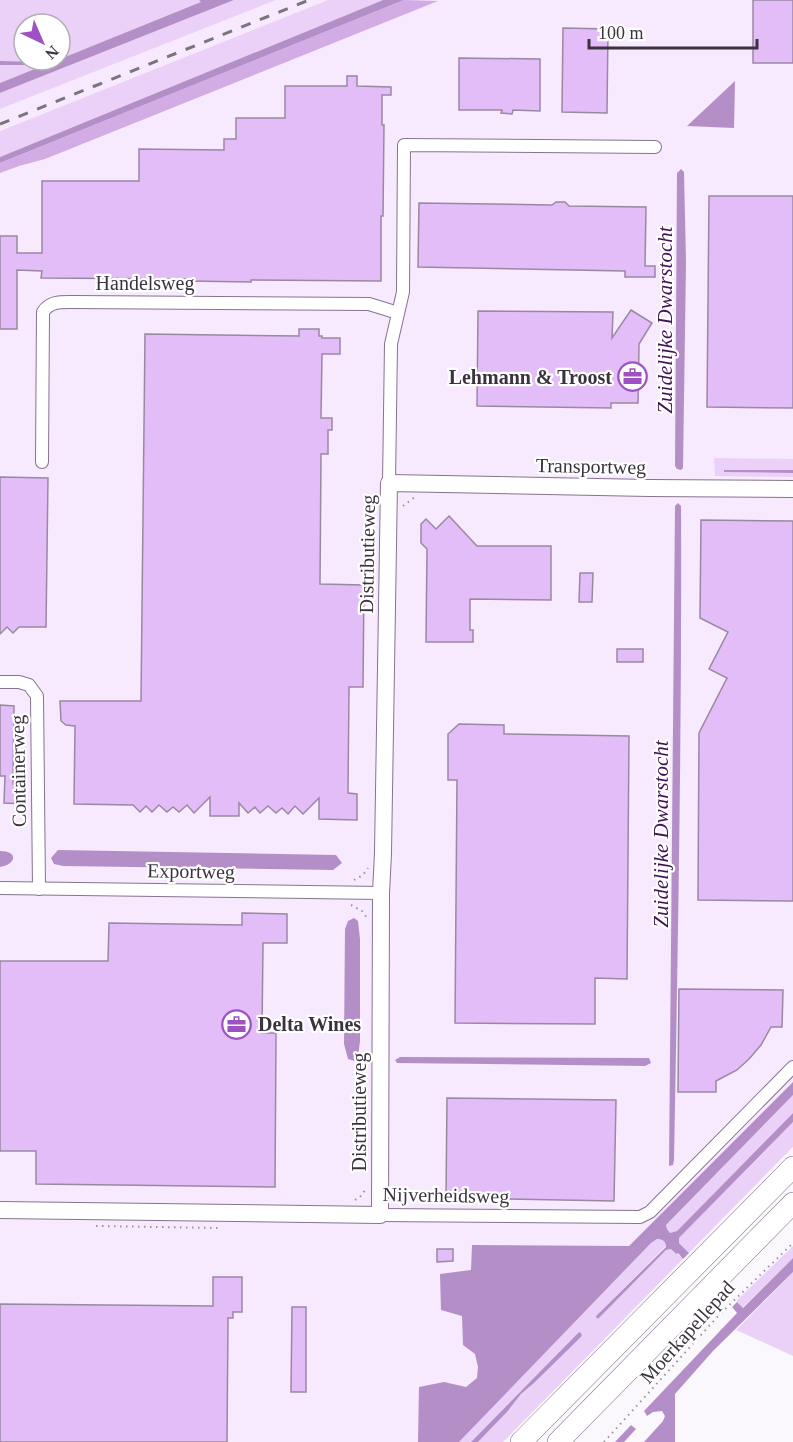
<svg xmlns="http://www.w3.org/2000/svg" width="793" height="1442" font-family="Georgia,serif">
<style>
.built{fill:#f7e9fe}
.green{fill:#ebd1f8}
.forest{fill:#d2ace5}
.water{fill:#b48fc7}
.building{fill:#e3bdf7;stroke:#9a88a3;stroke-width:1.5}
.lines{fill:none;stroke-linecap:round;stroke-linejoin:round}
.street-casing{stroke:#85748e;stroke-width:14}
.secondary-casing{stroke:#85748e;stroke-width:18}
.highway-casing{stroke:#85748e;stroke-width:22}
.path{stroke:#99949c;stroke-width:2;stroke-dasharray:1.5 4.5;stroke-linecap:butt}
.street{stroke:#fff;stroke-width:12}
.secondary{stroke:#fff;stroke-width:16}
.highway{stroke:#fff;stroke-width:21}
.rail{stroke:#7a747d;stroke-width:3;stroke-dasharray:10 10;stroke-linecap:butt}
.labels{text-anchor:middle;dominant-baseline:central;stroke-width:4.5;stroke-linejoin:round;paint-order:stroke}
.street-label{font-size:20px;fill:#3a333e;stroke:#fff}
.poi-label{font-size:20px;font-weight:bold;fill:#3a333e;stroke:#fff;text-anchor:end}
.water-label{font-size:21px;font-style:italic;fill:#421255;stroke:#fff}
</style>
<rect width="100%" height="100%" fill="#fbf8fd"/>
<!-- built -->
<g class="built">
<polygon points="276,0 328,0 0,131 0,109"/>
<polygon points="396,0 793,0 793,1095 637,1253 455,1442 0,1442 0,165"/>
</g>
<!-- green -->
<g class="green">
<polygon points="0,0 199,0 202,2 60,59 60,24 24,24 24,60 57,60 52,62 0,61"/>
<polygon points="234,0 276,0 0,109 0,93"/>
<polygon points="328,0 383,0 0,157 0,131"/>
<polygon points="0,65 33,65 37,68 0,83"/>
<polygon points="714,458 793,459 793,470 723,471 725,472 793,473 793,477 715,476"/>
<polygon points="793,1095 793,1113 677,1231 670,1233 667,1229 666,1225"/>
<polygon points="793,1122 793,1147 689,1253 679,1243 679,1238"/>
<path d="M 657,1239 C 662,1239 666,1241 666,1246 L 596,1316 L 598,1319 L 666,1250 L 671,1249 L 675,1254 L 677,1253 L 683,1259 L 503,1442 L 478,1442 L 507,1412 L 521,1394 L 534,1383 L 581,1337 L 582,1335 L 578,1333 L 471,1442 L 459,1442 L 651,1243 Z"/>
<polygon points="793,1246 793,1258 742,1308 737,1302 737,1300"/>
<polygon points="793,1272 793,1356 736,1330"/>
</g>
<!-- forest -->
<polygon class="forest" points="404,0 438,1 45,159 19,166 0,173 0,163"/>
<!-- water -->
<g class="water">
<polygon points="199,0 234,0 0,93 0,83 37,68 33,65 0,65 0,61 52,62 60,60 60,59 201,2"/>
<polygon points="383,0 404,0 0,163 0,157"/>
<polygon points="735,81 734,128 687,126"/>
<polygon points="681,169 684,172 686,262 683,468 681,470 677,469 675,466 677,173"/>
<polygon points="724,470 793,470 793,473 724,472"/>
<path d="M 678,503 L 681,506 C 682,724 678,942 674,1160 L 673,1165 L 669,1166 L 675,506 Z"/>
<polygon points="58,850 336,855 342,863 333,870 63,866 54,864 51,858"/>
<path d="M 0,851 C 18,851 17,864 0,867 Z"/>
<polygon points="354,918 358,921 360,939 360,1041 358,1057 363,1062 358,1062 348,1059 344,1044 345,929 348,921"/>
<polygon points="400,1057 649,1058 651,1063 645,1066 397,1063 395,1060"/>
<path d="M 793,1082 L 793,1095 L 666,1225 L 667,1229 L 670,1233 L 677,1231 L 793,1113 L 793,1122 L 679,1238 L 679,1243 L 689,1253 L 683,1259 L 678,1253 L 676,1254 L 671,1249 L 666,1250 L 598,1319 L 596,1317 L 596,1316 L 666,1247 C 666,1241 662,1239 657,1239 L 651,1243 L 459,1442 L 418,1442 L 419,1387 L 444,1382 L 466,1387 L 477,1378 L 478,1367 L 475,1354 L 463,1345 L 462,1316 L 441,1310 L 440,1274 L 471,1270 L 472,1245 L 629,1246 Z"/>
<polygon points="793,1258 793,1272 713,1351 675,1394 675,1442 644,1442 663,1421 665,1416 662,1411 653,1412 647,1416 644,1411 737,1313 732,1307 737,1302 743,1308"/>
<polygon points="580,1332 582,1335 581,1337 534,1383 521,1394 507,1412 478,1442 471,1442 578,1333"/>
<polygon points="631,1425 636,1429 624,1442 615,1442"/>
</g>
<!-- building -->
<g class="building">
<rect x="753" y="0" width="40" height="63"/>
<polygon points="563,28 608,29 607,113 562,112"/>
<polygon points="459,58 540,59 540,111 513,110 512,114 501,113 502,110 459,110"/>
<polygon points="347,76 357,76 357,86 391,87 391,95 382,95 382,125 384,125 383,216 381,216 381,281 251,280 251,282 187,281 186,279 41,278 42,271 17,270 17,329 0,329 0,236 17,236 17,253 42,253 42,181 139,181 139,149 224,150 224,139 236,139 236,118 285,118 285,86 347,86"/>
<polygon points="709,196 793,196 793,408 707,407"/>
<polygon points="556,202 565,202 569,206 646,207 645,266 655,266 655,277 625,277 625,271 418,267 419,203 552,205"/>
<polygon points="631,310 652,323 639,344 638,403 611,403 611,408 477,406 478,311 613,312 612,338"/>
<polygon points="299,329 319,329 319,336 322,336 322,338 340,338 340,354 322,354 321,418 332,418 332,430 328,430 328,454 321,454 320,584 364,585 363,687 349,687 348,793 357,794 357,820 319,819 319,798 303,814 295,806 288,814 282,808 276,813 268,806 260,813 255,807 248,813 239,803 239,816 210,816 210,797 194,813 187,805 179,812 173,807 167,812 159,805 152,812 146,806 140,812 133,805 74,804 75,726 66,725 61,721 60,701 141,701 145,334 299,336"/>
<polygon points="0,477 48,478 46,627 19,627 13,633 7,627 0,634"/>
<polygon points="449,516 477,546 551,546 551,600 470,599 470,630 473,630 473,642 426,642 427,549 421,543 421,524 426,519 436,529"/>
<polygon points="701,520 793,521 793,901 698,900 699,733 727,678 709,669 728,632 700,618"/>
<polygon points="580,573 593,573 592,602 579,602"/>
<rect x="617" y="649" width="26" height="13"/>
<polygon points="0,705 14,706 13,784 25,784 24,804 4,803 5,776 0,776"/>
<polygon points="459,724 504,725 504,734 629,736 627,979 595,978 595,1024 455,1023 457,780 448,780 448,734"/>
<polygon points="242,913 287,914 287,943 263,943 262,1033 276,1033 275,1187 36,1184 36,1151 0,1151 0,961 108,961 109,923 242,925"/>
<polygon points="679,989 783,990 782,1027 771,1027 761,1045 749,1059 737,1070 716,1081 716,1092 678,1092"/>
<polygon points="447,1098 616,1100 614,1201 446,1198"/>
<polygon points="437,1249 453,1249 453,1261 437,1262"/>
<polygon points="213,1277 242,1277 242,1312 233,1312 233,1318 228,1318 227,1442 0,1442 0,1304 213,1306"/>
<polygon points="292,1307 306,1307 306,1392 291,1392"/>
</g>
<g class="lines">
<defs>
<g id="street">
<path d="M 42,462 L 43,312 C 50,301 61,302 73,302 L 369,304 L 398,313"/>
<polyline points="389,483 391,344 403,292 404,145 655,147"/>
<polyline points="0,682 19,682 29,685 37,696 39,889"/>
<polyline points="0,888 381,893"/>
<polyline points="380,1215 640,1217 650,1212 793,1067"/>
</g>
<polyline id="secondary" points="0,1210 380,1215 381,893 383,853 389,483 649,488 793,489"/>
<g id="highway">
<polyline points="521,1442 793,1167"/>
<polyline points="558,1442 793,1203"/>
</g>
</defs>
<!-- street casing -->
<use href="#street" class="street-casing"/>
<!-- secondary casing -->
<use href="#secondary" class="secondary-casing"/>
<!-- highway casing -->
<use href="#highway" class="highway-casing"/>
<!-- path -->
<g class="path">
<polyline points="403,506 415,497"/>
<polyline points="354,880 363,875 368,868"/>
<polyline points="351,905 362,911 367,918"/>
<polyline points="355,1200 360,1197 366,1189"/>
<polyline points="96,1226 219,1228 221,1226"/>
<polyline points="604,1442 720,1314 793,1243"/>
</g>
<!-- street -->
<use href="#street" class="street"/>
<!-- secondary -->
<use href="#secondary" class="secondary"/>
<!-- highway -->
<use href="#highway" class="highway"/>
<!-- rail -->
<polyline class="rail" points="0,124 309,0"/>
</g>
<!-- icons -->
<defs>
<symbol id="office-ring" viewBox="-11 -11 22 22"><circle r="9.5" fill="#fff" stroke="#9e51c2" stroke-width="1.5"/><path d="M-6-3h4V-5.5h4V-3h4V5H-6ZM-1-4.5V-3h2v-1.5ZM-6 0V1H6V0Z" fill="#9e51c2"/></symbol>
</defs>
<g fill-rule="evenodd">
<use href="#office-ring" x="616" y="360" width="33" height="33"/>
<use href="#office-ring" x="220" y="1008" width="33" height="33"/>
</g>
<g class="labels">
<!-- street labels -->
<g class="street-label">
<text x="145" y="283">Handelsweg</text>
<text transform="translate(591 466) rotate(1)">Transportweg</text>
<text transform="translate(367 554) rotate(-89)">Distributieweg</text>
<text transform="translate(18 771) rotate(-91)">Containerweg</text>
<text transform="translate(191 871) rotate(1)">Exportweg</text>
<text transform="translate(359 1112) rotate(-90)">Distributieweg</text>
<text transform="translate(446 1195) rotate(1)">Nijverheidsweg</text>
<text transform="translate(687 1332) rotate(-48)">Moerkapellepad</text>
</g>
<!-- poi labels -->
<g class="poi-label">
<text x="612" y="377">Lehmann &amp; Troost</text>
<text x="258" y="1024" text-anchor="start">Delta Wines</text>
</g>
<!-- water labels -->
<g class="water-label">
<text transform="translate(665 320) rotate(-90)">Zuidelijke Dwarstocht</text>
<text transform="translate(661 834) rotate(-90)">Zuidelijke Dwarstocht</text>
</g>
</g>
<!-- north arrow -->
<g transform="translate(42 42) rotate(136)"><circle r="28" fill="#ffffff" stroke="#b0adb2" stroke-width="1.5"/>
<path d="M0-4.5L10 22L0 15L-10 22Z" fill="#9e51c2"/>
<text y="-9" font-size="16" font-weight="bold" text-anchor="middle" fill="#3a333e">N</text>
</g>
<!-- scale -->
<path d="M589 39v9h168v-9" fill="none" stroke="#3a333e" stroke-width="3"/>
<text x="598" y="39" font-size="18" fill="#3a333e" stroke="#ffffff" stroke-width="4.5" paint-order="stroke">100 m</text>
</svg>
